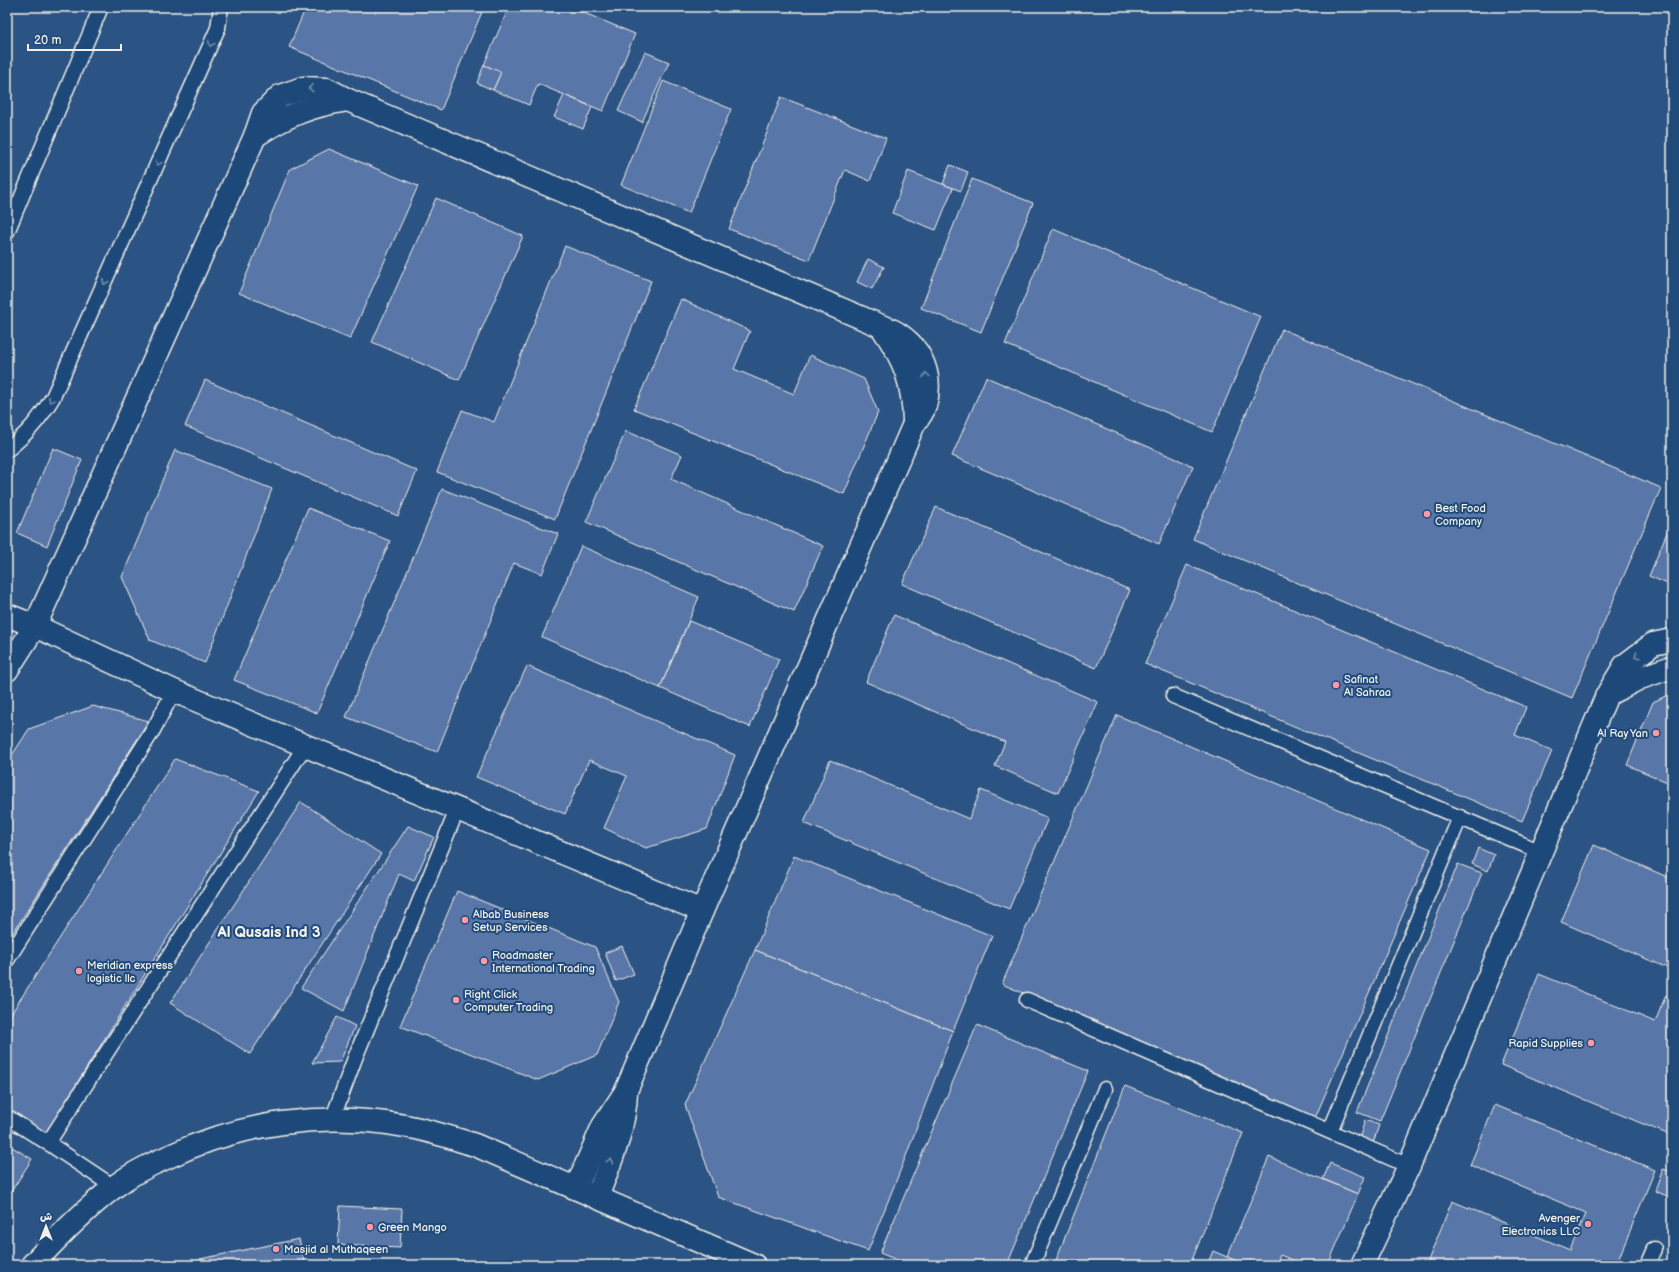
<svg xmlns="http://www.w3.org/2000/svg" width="1679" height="1272" font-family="'Balsamiq Sans','Playpen Sans Arabic',sans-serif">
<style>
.building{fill:#5976a7;stroke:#f4f1e8}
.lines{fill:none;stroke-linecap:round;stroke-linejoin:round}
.service-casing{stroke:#f4f1e8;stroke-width:17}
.minor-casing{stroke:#f4f1e8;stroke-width:25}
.secondary-casing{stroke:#f4f1e8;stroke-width:25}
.service{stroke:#1f4a7a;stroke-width:14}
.minor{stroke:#1f4a7a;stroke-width:22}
.secondary{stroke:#1f4a7a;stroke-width:22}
.oneway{stroke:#748da6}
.poi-dot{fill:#ff9aa2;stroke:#1f4a7a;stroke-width:1.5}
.labels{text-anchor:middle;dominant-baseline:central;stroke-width:4;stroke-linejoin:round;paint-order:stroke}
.poi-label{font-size:11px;fill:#f4f1e8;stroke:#1f4a7a;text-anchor:start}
.district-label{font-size:15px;font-weight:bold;fill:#f4f1e8;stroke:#1f4a7a}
</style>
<rect width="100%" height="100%" fill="#2b5383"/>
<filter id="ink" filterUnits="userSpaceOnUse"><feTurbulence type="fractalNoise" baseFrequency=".025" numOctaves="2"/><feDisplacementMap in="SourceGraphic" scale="8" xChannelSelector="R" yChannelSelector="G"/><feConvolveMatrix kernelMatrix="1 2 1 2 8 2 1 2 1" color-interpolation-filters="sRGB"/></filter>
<g filter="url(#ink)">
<!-- building -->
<g class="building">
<polygon points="306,7 484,7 441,110 289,47"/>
<polygon points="509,7 570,7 635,34 603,111 538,84 529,105 493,90 501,72 484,65"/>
<polygon points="645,52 669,62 642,122 618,111"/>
<polygon points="484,65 501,72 493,90 477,83"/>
<polygon points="663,81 731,109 689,213 621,185"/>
<polygon points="564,95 592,107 583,129 554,117"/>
<polygon points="781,97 886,138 870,181 845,170 809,260 729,229"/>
<polygon points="329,149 418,186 350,339 239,293 290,169"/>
<polygon points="950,165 968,172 961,191 943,184"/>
<polygon points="908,171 953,188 936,230 892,213"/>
<polygon points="972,179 1033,203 981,332 921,308"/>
<polygon points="436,198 523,236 459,380 372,342"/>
<polygon points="1053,229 1261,317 1212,432 1005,344"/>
<polygon points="565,246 651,281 555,519 437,472 462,410 494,422"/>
<polygon points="868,259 884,267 872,289 857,282"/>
<polygon points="681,299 750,331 734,369 794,394 810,355 864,379 878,412 844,494 634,409"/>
<polygon points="1282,329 1661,488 1572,698 1193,539"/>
<polygon points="986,377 1193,466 1159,544 952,456"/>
<polygon points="205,380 417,471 398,516 185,426"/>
<polygon points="626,431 682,455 671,479 823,546 794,612 586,522"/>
<polygon points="53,448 82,460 47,546 17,533"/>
<polygon points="175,450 272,489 205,663 150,640 122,577"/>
<polygon points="442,489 558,534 542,574 514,563 437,752 346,717"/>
<polygon points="936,507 1130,590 1096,668 902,584"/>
<polygon points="308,508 390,541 317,713 234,680"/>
<polygon points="1672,520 1672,586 1649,576"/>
<polygon points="581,546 699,597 660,688 542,637"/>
<polygon points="1187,565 1526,707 1515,735 1552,751 1522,821 1145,664"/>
<polygon points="894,615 1098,702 1058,793 995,766 1005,742 866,682"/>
<polygon points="689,621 779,659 750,727 660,688"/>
<polygon points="527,666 735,755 707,829 646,848 604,828 627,776 589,760 565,814 476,777"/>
<polygon points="1672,693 1672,784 1627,765 1653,702"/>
<polygon points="93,706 149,721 7,942 7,763 29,729"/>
<polygon points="1117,715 1431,849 1315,1118 1002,984"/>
<polygon points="175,759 259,791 46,1133 7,1108 7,1020"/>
<polygon points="830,760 969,819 981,790 1048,818 1009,909 804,823"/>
<polygon points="301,802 381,854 250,1054 170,1003"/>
<polygon points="408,826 434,837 414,881 399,874 344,1011 301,988"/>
<polygon points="1594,845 1672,879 1672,970 1561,922"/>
<polygon points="1478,848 1494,855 1488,871 1472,864"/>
<polygon points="794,856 992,936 953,1031 755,950"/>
<polygon points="1458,864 1482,873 1380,1121 1357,1112"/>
<polygon points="457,891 595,947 619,1002 597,1055 538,1080 400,1026"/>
<polygon points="622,946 634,974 616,981 605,953"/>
<polygon points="755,950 953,1031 906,1156 868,1251 718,1197 685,1105"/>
<polygon points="1539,974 1655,1022 1666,995 1672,997 1672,1136 1501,1065"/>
<polygon points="337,1017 355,1026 340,1062 312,1063"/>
<polygon points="977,1025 1088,1071 1007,1265 909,1265 880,1253"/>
<polygon points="1125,1086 1243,1133 1190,1265 1054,1265"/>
<polygon points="1495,1105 1655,1170 1616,1265 1430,1265 1427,1263 1452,1201 1570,1250 1586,1213 1470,1165"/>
<polygon points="1365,1120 1379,1125 1373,1143 1359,1139"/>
<polygon points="7,1144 32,1159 7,1198"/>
<polygon points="1269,1157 1358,1194 1328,1265 1305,1265 1280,1255 1276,1265 1246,1265 1227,1257"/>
<polygon points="1330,1163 1365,1177 1358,1194 1323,1179"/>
<polygon points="1663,1169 1672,1172 1672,1198 1655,1191"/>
<polygon points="340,1206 402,1209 400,1248 338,1245"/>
<polygon points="299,1239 305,1265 201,1265 200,1259"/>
<polygon points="1213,1251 1227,1257 1246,1265 1207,1265"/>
<polygon points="129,1259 134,1265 123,1265"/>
</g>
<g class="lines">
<defs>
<g id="service">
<polyline points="7,232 101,7"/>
<path d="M 7,450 C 28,433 39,420 53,397 L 218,28 L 221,7"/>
<polyline points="1173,696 1541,852"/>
<polyline points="7,960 152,732 174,691"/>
<polyline points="1027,1000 1409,1166"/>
<polyline points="7,1117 48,1143 114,1187"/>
<polyline points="332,1120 355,1058 457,810"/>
<polyline points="1330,1131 1460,817"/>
<polyline points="48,1143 305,746"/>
<polyline points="1032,1265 1105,1089"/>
<polyline points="1647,1265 1654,1249"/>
</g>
<g id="minor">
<path d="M 255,136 C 287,115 310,106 348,100"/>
<path d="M 883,329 C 905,361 913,383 914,421"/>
<polyline points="7,615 35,626 174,691 702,911"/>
<path d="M 7,670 L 35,626 L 255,136 L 263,113 L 280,96 L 303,88 L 327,89 L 348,100 L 881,326 C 887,328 895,331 900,335 C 923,351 933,378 925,406 C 923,412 918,419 914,424 L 702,911 L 626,1091 L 603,1126 L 576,1188"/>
<polyline points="1607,695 1640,678 1672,667"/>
<path d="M 597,1197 C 610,1163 625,1130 626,1092"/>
<polyline points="1362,1265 1409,1166 1607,695 1625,665 1653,644 1672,640"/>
</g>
<path id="secondary" d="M 32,1265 C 57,1238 83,1211 113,1188 C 129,1175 149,1165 168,1157 C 241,1122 326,1111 405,1126 C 429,1130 452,1138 475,1145 L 754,1265"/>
</defs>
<!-- service casing -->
<use href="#service" class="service-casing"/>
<!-- minor casing -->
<use href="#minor" class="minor-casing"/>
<!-- secondary casing -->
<use href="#secondary" class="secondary-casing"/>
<!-- service -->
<use href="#service" class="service"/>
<!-- minor -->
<use href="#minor" class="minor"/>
<!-- secondary -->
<use href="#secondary" class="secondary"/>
</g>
<!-- one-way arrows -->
<defs><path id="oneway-chevron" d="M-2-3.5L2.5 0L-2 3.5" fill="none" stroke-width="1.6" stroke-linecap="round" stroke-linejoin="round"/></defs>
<g class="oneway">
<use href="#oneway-chevron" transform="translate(211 44) rotate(114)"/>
<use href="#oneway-chevron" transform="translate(311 88) rotate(-178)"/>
<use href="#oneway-chevron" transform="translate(158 163) rotate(114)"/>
<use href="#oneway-chevron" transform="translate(105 282) rotate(114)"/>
<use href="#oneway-chevron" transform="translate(926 375) rotate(-99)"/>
<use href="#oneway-chevron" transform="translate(51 400) rotate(120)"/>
<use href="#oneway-chevron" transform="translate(1637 656) rotate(144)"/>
<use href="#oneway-chevron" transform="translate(610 1161) rotate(-69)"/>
</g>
</g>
<!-- markers -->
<g class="poi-dot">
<circle cx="1427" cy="514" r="4"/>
<circle cx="1336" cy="685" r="4"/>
<circle cx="1656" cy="733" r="4"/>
<circle cx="465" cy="920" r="4"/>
<circle cx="484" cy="961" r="4"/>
<circle cx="79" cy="971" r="4"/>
<circle cx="456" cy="1000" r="4"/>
<circle cx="1591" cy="1043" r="4"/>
<circle cx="1588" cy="1224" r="4"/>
<circle cx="370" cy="1227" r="4"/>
<circle cx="276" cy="1249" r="4"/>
</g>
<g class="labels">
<!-- poi labels -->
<g class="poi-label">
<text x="1435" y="508">Best Food<tspan x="1435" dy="13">Company</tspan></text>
<text x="1344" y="679">Safinat<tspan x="1344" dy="13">Al Sahraa</tspan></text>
<text x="1648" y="733" text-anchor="end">Al Ray Yan</text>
<text x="473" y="914">Albab Business<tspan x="473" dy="13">Setup Services</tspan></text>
<text x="492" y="955">Roadmaster<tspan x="492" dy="13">International Trading</tspan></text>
<text x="87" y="965">Meridian express<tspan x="87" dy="13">logistic llc</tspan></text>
<text x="464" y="994">Right Click<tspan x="464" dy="13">Computer Trading</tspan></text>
<text x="1583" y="1043" text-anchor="end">Rapid Supplies</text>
<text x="1580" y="1218" text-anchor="end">Avenger<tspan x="1580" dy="13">Electronics LLC</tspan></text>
<text x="378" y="1227">Green Mango</text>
<text x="284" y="1249">Masjid al Muthaqeen</text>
</g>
<!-- district labels -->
<g class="district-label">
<text x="269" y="932">Al Qusais Ind 3</text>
</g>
</g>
<!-- margin -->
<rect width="1679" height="1272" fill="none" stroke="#1f4a7a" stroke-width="24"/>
<rect x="12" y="12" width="1655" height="1248" fill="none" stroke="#f4f1e8" stroke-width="1.5" filter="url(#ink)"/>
<!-- north arrow -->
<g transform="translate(46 1226)" stroke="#1f4a7a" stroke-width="3" paint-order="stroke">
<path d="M0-3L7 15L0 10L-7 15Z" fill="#f4f1e8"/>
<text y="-6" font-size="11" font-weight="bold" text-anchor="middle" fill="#f4f1e8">ش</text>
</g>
<!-- scale -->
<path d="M28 44v6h93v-6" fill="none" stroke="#f4f1e8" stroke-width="2"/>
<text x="34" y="44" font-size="12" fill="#f4f1e8" stroke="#1f4a7a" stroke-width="3" paint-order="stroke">20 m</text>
</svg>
